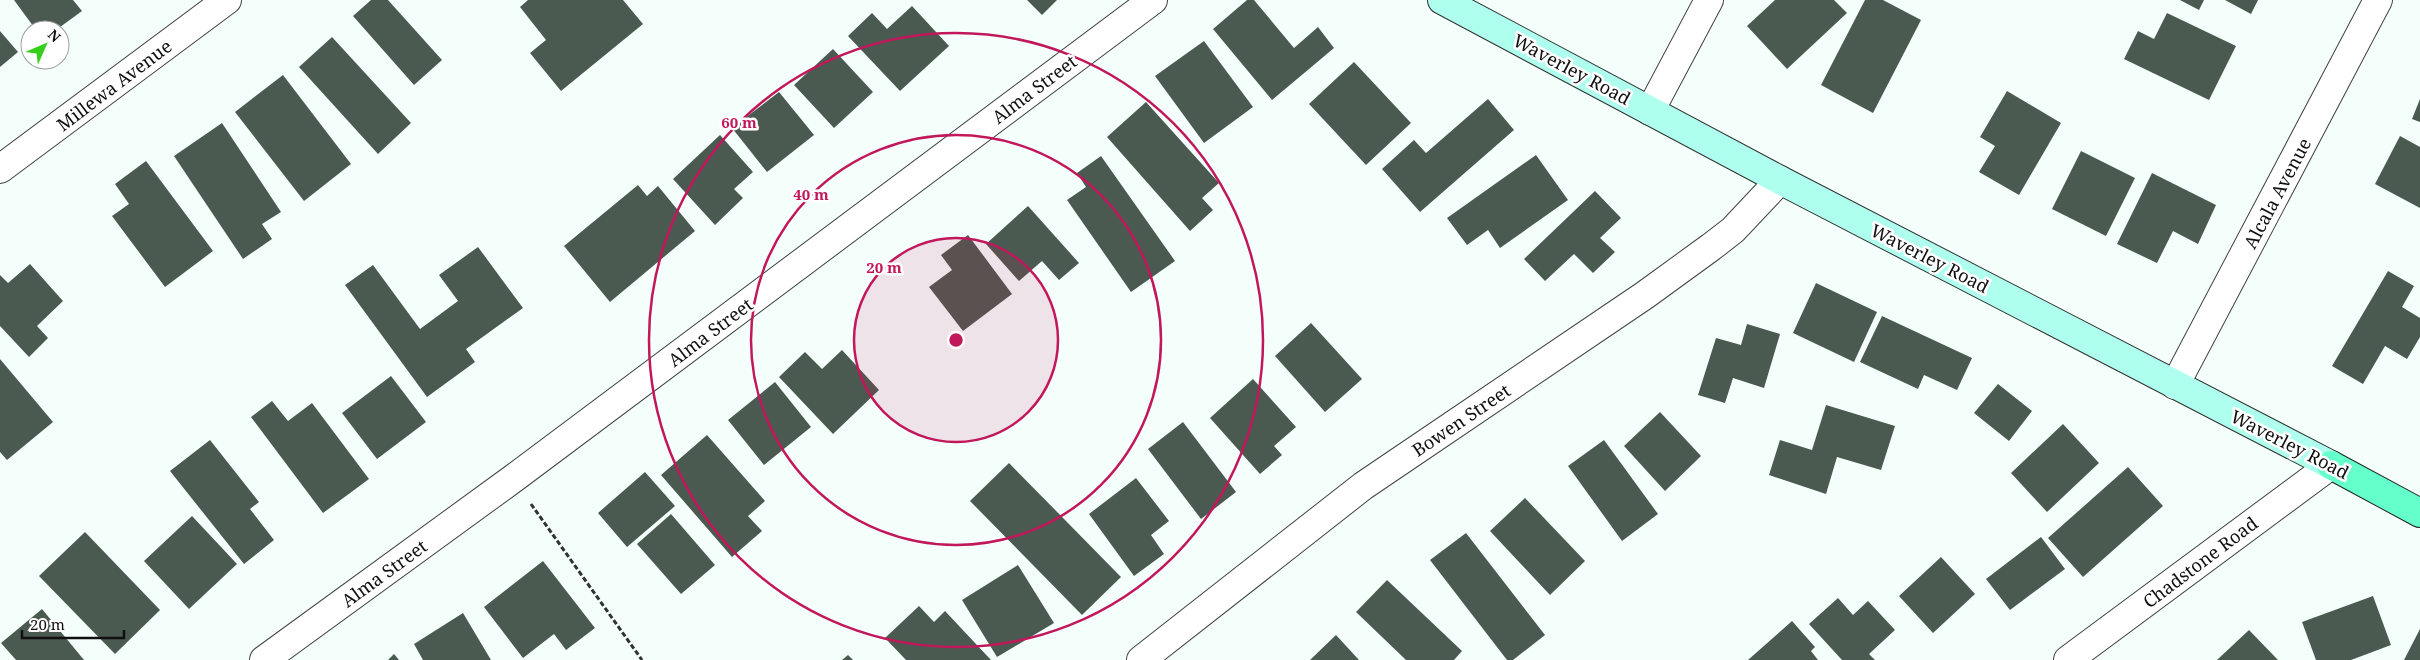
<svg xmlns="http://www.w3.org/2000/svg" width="2420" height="660" font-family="'Noto Serif',serif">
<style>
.building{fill:#4b5a50}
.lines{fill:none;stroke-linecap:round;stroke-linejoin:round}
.minor-casing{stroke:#434343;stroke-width:30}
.tertiary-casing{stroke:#434343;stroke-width:30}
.secondary-casing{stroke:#323232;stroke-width:30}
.primary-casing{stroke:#212121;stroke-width:30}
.path{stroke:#323232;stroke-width:3;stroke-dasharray:5 2.5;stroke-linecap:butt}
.minor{stroke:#fff;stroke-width:28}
.tertiary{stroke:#fff;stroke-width:28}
.secondary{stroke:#afffee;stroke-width:28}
.primary{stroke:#64ffca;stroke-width:28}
.ring{fill:none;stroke:#c2185b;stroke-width:2.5}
.labels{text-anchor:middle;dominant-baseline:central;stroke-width:5;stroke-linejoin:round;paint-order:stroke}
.street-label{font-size:18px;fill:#101010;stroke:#fff}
.centre{fill:#c2185b;stroke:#fff;stroke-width:2.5}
.ring-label{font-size:15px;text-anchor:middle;font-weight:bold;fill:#c2185b;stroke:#fff;stroke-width:5;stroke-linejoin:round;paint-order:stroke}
</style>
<rect width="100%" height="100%" fill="#f4fffc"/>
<!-- building -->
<g class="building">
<polygon points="14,0 73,0 82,11 56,30 36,30"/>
<polygon points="371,0 388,0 442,60 414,85 353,16"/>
<polygon points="528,0 623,0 643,24 561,91 530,53 546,40 520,7"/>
<polygon points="1027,0 1057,0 1042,15"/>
<polygon points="1247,0 1254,0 1294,48 1318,27 1334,48 1272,100 1213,29"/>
<polygon points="1775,0 1834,0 1847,13 1787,69 1747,26"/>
<polygon points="1865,0 1883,0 1921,20 1873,113 1821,85"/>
<polygon points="2180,0 2204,0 2199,10"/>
<polygon points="2225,0 2258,0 2251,14"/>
<polygon points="912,6 949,46 900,91 848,36 872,13 887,29"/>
<polygon points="2167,13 2236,46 2209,100 2124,59 2138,31 2154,39"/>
<polygon points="0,31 18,52 0,67"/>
<polygon points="332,37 411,123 378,154 299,67"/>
<polygon points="1204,41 1253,107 1204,143 1155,76"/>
<polygon points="833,49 873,92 834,128 794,85"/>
<polygon points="1354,62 1411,123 1366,165 1309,104"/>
<polygon points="283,75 351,164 304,201 235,112"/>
<polygon points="2007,91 2061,123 2019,195 1979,172 1995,146 1980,137"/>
<polygon points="779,92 814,135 767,172 732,128"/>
<polygon points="1488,99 1514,130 1420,212 1382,169 1414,140 1426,153"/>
<polygon points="2420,99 2420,122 2412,119"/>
<polygon points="1146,102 1219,183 1202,198 1213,210 1190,231 1107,137"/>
<polygon points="222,123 281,212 262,224 272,239 243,259 174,156"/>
<polygon points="720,135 753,172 734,189 743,198 715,225 673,179"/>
<polygon points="2400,136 2420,147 2420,208 2375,184"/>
<polygon points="2081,151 2135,178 2106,236 2052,209"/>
<polygon points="1536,155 1568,200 1500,248 1488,230 1467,245 1447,218"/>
<polygon points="1101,156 1175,261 1131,292 1067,200 1086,187 1077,173"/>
<polygon points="146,161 213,251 165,287 112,216 129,204 115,184"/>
<polygon points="2152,173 2216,205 2198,244 2173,231 2157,263 2117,244"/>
<polygon points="638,185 647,196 658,186 695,231 610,302 564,246"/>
<polygon points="1595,191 1621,218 1600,238 1615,252 1593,273 1574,254 1545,281 1524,259"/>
<polygon points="1028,206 1079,263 1059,280 1042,261 1019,281 986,244"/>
<polygon points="968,235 1012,294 963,331 929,287 952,270 941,255"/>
<polygon points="478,247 523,308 466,349 475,362 427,397 345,285 373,265 420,329 458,301 439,275"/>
<polygon points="30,264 63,301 37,326 48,338 29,357 0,326 0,275 8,283"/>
<polygon points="2388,271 2414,286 2402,307 2420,318 2420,337 2407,359 2385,346 2363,384 2332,366"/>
<polygon points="1816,283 1877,312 1854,362 1793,333"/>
<polygon points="1882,316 1972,358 1957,390 1924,375 1918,389 1860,362"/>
<polygon points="1311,323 1362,379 1325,412 1275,356"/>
<polygon points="1747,324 1780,334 1764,388 1733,378 1725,403 1698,395 1716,338 1741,345"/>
<polygon points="842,350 879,390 833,434 779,377 805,352 822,369"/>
<polygon points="0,359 53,422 7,460 0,452"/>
<polygon points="391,376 426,422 377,459 342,413"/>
<polygon points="1253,379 1296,427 1274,446 1282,455 1260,474 1210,418"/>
<polygon points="775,382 811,427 764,465 728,420"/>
<polygon points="1998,384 2032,411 2009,441 1974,413"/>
<polygon points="272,401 288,421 312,403 369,479 323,513 251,417"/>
<polygon points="1826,405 1895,426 1881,470 1837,457 1826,494 1769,475 1780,440 1812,450"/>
<polygon points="1660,412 1701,456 1665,491 1624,446"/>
<polygon points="1183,422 1236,492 1201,519 1148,449"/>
<polygon points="2063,424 2099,463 2047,512 2011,473"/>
<polygon points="707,435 765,501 748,516 762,531 732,557 661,475"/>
<polygon points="210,440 259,502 250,509 274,540 244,564 170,471"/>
<polygon points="1604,440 1658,514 1622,541 1568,466"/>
<polygon points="1009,463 1121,577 1082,615 970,501"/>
<polygon points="2128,467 2163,506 2083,577 2048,538"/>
<polygon points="645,472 675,506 627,547 598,513"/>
<polygon points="1136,478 1169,521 1151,535 1164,554 1134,576 1089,514"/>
<polygon points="1525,498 1585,561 1550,595 1490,531"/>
<polygon points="671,514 715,565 681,594 637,544"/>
<polygon points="192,516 237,564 189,609 144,561"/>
<polygon points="85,532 160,610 115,654 39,576"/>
<polygon points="1466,533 1545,635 1513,660 1507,660 1430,560"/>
<polygon points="2041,537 2065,569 2010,610 1986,579"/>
<polygon points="1941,557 1975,594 1933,633 1899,596"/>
<polygon points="543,561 595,628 566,650 554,634 523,658 484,607"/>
<polygon points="1018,565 1054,623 997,657 962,600"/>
<polygon points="1387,580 1462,651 1454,660 1406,660 1356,612"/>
<polygon points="2373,596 2391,645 2351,660 2316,660 2302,622"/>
<polygon points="1838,598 1853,615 1868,601 1895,630 1869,654 1875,660 1842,660 1809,624"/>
<polygon points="919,606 934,622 945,611 991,660 906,660 885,638"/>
<polygon points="42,609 84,660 16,660 1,643"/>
<polygon points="463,613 491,660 423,660 414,644"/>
<polygon points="1792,621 1815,647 1811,651 1818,660 1748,660"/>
<polygon points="2420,629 2420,660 2404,660"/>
<polygon points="2249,630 2278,660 2217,660"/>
<polygon points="1336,635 1359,660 1310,660"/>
<polygon points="394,654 399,660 388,660"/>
<polygon points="848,655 853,660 842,660"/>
</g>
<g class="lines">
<defs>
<g id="minor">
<polyline points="1650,111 1709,0"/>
<polyline points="0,169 227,0"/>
<polyline points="2175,385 2378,0"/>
<polyline points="264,660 514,478 1153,0"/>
<polyline points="1141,660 1363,486 1645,295 1711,247 1733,230 1780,180"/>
</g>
<polyline id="tertiary" points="2068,660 2331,465"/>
<polyline id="secondary" points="1442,0 1780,180 2331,465"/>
<polyline id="primary" points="2331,465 2420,513"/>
</defs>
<!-- minor casing -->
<use href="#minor" class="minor-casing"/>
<!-- tertiary casing -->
<use href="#tertiary" class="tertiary-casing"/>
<!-- secondary casing -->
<use href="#secondary" class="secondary-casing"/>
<!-- primary casing -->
<use href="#primary" class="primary-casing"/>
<!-- path -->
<polyline class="path" points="531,504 642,660"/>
<!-- minor -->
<use href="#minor" class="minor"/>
<!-- tertiary -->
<use href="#tertiary" class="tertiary"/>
<!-- secondary -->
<use href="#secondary" class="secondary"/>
<!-- primary -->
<use href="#primary" class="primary"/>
</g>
<!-- distance rings -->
<circle cx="956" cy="340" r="102" fill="#c2185b" fill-opacity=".12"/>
<g class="ring">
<circle cx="956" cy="340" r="102"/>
<circle cx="956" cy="340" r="205"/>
<circle cx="956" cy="340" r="307"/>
</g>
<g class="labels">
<!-- street labels -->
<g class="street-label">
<text transform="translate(1572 69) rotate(28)">Waverley Road</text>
<text transform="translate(114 85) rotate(-37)">Millewa Avenue</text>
<text transform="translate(1034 89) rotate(-37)">Alma Street</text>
<text transform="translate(2277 193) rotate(-62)">Alcala Avenue</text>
<text transform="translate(1930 258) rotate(27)">Waverley Road</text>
<text transform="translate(710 332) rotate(-37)">Alma Street</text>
<text transform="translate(1461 420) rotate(-34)">Bowen Street</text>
<text transform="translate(2290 444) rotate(27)">Waverley Road</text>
<text transform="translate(2200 562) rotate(-37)">Chadstone Road</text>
<text transform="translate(384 573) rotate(-36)">Alma Street</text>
</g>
</g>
<circle cx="956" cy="340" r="8" class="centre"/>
<g class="ring-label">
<text x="739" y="128">60 m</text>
<text x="811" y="200">40 m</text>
<text x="884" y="273">20 m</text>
</g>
<!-- north arrow -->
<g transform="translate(45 45) rotate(45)"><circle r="24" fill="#ffffff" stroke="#9f9f9f"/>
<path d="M0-4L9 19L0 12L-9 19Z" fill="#34d019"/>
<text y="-8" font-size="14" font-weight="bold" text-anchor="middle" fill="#101010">N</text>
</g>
<!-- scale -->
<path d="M22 630v8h102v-8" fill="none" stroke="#101010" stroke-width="2.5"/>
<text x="30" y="630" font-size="15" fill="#101010" stroke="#ffffff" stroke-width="4" paint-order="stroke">20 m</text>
</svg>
